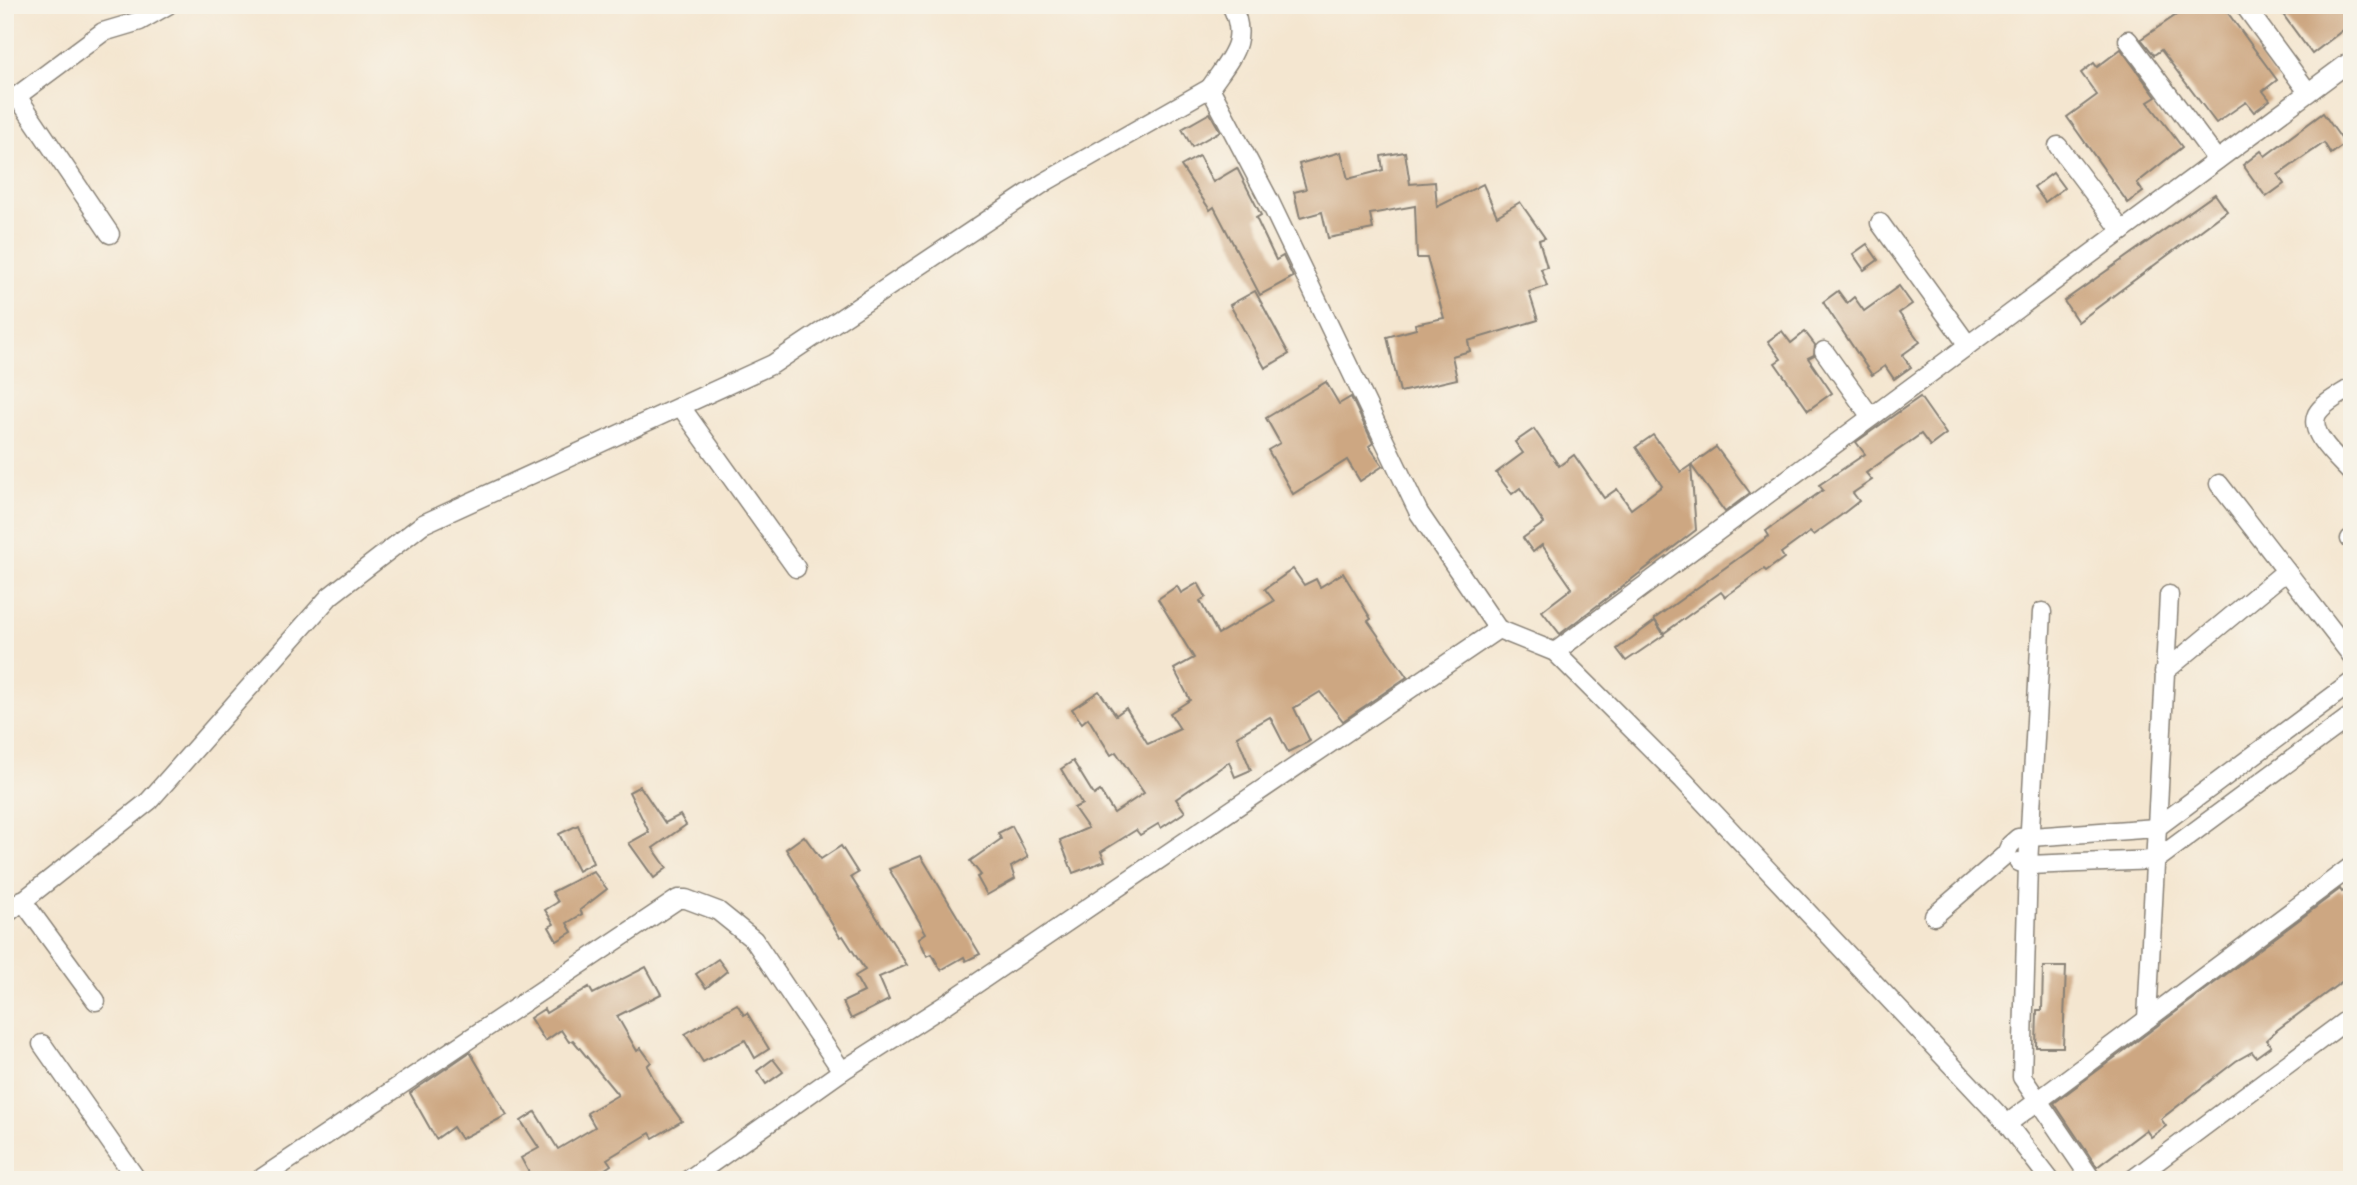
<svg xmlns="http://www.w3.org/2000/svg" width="2357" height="1185" font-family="'Architects Daughter',sans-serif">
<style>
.building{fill:#cda782}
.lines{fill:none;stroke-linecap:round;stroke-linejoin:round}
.minor-casing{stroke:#888176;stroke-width:21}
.minor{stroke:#fff;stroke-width:18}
</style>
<rect width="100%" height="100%" fill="#f7f3e8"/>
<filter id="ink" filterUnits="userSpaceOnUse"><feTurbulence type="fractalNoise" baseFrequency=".0143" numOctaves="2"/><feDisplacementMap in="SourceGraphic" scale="14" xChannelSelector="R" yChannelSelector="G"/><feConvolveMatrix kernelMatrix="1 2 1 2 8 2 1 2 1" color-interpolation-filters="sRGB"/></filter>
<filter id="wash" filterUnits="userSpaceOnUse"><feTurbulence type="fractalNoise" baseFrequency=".00686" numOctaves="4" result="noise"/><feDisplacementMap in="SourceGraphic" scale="28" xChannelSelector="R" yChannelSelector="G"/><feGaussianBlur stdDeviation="1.57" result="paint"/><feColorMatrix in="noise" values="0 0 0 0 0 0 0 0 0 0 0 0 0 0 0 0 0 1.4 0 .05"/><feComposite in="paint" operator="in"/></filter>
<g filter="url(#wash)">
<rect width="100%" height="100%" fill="#f4e6d0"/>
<g id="blocks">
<!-- building -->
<g class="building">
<polygon points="2191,5 2222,5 2277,80 2263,91 2270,100 2254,112 2246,102 2216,123 2161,50 2154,55 2141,39"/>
<polygon points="2276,5 2344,5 2352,15 2352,23 2312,54"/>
<polygon points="2121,49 2156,97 2148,102 2182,147 2137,183 2143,192 2128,203 2067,117 2097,95 2081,73 2094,63 2097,67"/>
<polygon points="1210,113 1220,131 1192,147 1182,129"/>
<polygon points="2323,113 2345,144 2331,154 2324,143 2278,175 2284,184 2266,197 2243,165 2261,151 2265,156"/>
<polygon points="1341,152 1348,179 1383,170 1381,156 1405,152 1410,184 1435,182 1437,207 1483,184 1497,216 1520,202 1545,238 1539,240 1547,267 1541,269 1547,286 1529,292 1538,320 1468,341 1470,351 1452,356 1457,379 1400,392 1387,337 1416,329 1415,324 1444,318 1427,258 1417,258 1415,206 1370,214 1373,229 1328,238 1322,212 1300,218 1294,192 1306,189 1299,164"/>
<polygon points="1199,156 1213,182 1237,168 1261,215 1256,218 1276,260 1283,256 1293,277 1260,295 1214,207 1210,210 1181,166"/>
<polygon points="2053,173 2064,188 2045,202 2034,187"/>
<polygon points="2215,194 2227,211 2078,322 2064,301"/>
<polygon points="1867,244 1878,260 1864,270 1853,254"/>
<polygon points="1899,286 1912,304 1899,313 1920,342 1902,355 1911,367 1894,379 1885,366 1872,375 1823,302 1838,291 1847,303 1854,297 1864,311"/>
<polygon points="1255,291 1289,354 1265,368 1230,305"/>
<polygon points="1782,331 1791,343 1805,332 1815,345 1814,355 1808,358 1832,393 1808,410 1775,363 1781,359 1768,341"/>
<polygon points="1326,382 1339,404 1351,397 1373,443 1369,446 1383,466 1360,481 1347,460 1293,494 1268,450 1280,443 1266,418"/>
<polygon points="1920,397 1946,434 1930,446 1921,434 1866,473 1872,480 1853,493 1859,501 1840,516 1813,535 1810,532 1781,553 1784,558 1766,571 1764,569 1725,597 1721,592 1664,633 1654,619 1769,536 1766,531 1823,490 1819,485 1865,454 1856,442"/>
<polygon points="1534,429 1559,466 1574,455 1604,498 1617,489 1631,509 1662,486 1636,447 1653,435 1681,472 1691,465 1696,530 1560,634 1542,611 1572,588 1542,545 1533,552 1523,538 1544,523 1520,488 1512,494 1496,473 1523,453 1515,442"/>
<polygon points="1716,447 1750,493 1725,512 1691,465"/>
<polygon points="1293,569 1304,585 1316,579 1320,587 1343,573 1371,619 1368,621 1407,677 1343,721 1320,692 1294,708 1310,741 1288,752 1270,717 1237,736 1251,770 1235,777 1229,762 1176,799 1185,812 1161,828 1158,824 1140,835 1136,830 1101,852 1105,861 1073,873 1060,840 1088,828 1074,808 1082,804 1061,769 1073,761 1094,795 1100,791 1114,813 1144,793 1116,752 1111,755 1088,718 1082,723 1072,709 1099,691 1116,715 1126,708 1148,744 1180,729 1170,713 1190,700 1174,669 1194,658 1158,599 1177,586 1181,593 1198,583 1206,597 1200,601 1218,634 1274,601 1265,589"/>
<polygon points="1655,621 1664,635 1626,661 1617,649"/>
<polygon points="640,786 665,823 680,815 686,825 653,848 667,868 654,878 629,843 649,832 629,792"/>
<polygon points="578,825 593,863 578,871 559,834"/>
<polygon points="1012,826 1028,857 1011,867 1015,879 987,895 977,877 981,875 970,861 1001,839 998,833"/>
<polygon points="804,836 821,859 841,846 858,873 851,877 907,965 879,977 889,1000 851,1019 843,1002 864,992 855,976 865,970 843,936 840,937 786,849"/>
<polygon points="921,856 980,954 966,961 964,957 941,970 932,954 927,956 919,938 926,933 889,869"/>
<polygon points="593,871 607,889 580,910 582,914 567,923 572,932 557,941 549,927 554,924 545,910 558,902 552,892"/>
<polygon points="2352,885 2352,974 2277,1030 2266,1040 2271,1046 2256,1057 2252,1052 2236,1061 2161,1119 2166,1126 2151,1137 2146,1130 2097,1167 2054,1103 2340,889 2342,892"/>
<polygon points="718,959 727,971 706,988 696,974"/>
<polygon points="646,967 661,994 617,1016 637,1051 641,1048 651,1062 647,1066 660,1091 682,1121 653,1138 650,1133 607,1159 611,1165 589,1180 533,1180 521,1158 539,1148 521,1121 535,1112 558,1149 595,1127 587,1113 618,1095 573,1040 569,1042 561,1030 545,1041 530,1018 544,1009 546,1013 589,987 593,994"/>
<polygon points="2043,967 2066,967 2063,1047 2036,1047 2037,1010 2042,1010"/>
<polygon points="737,1004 744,1015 747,1013 769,1049 755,1058 745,1040 703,1062 685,1034"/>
<polygon points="470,1052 507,1115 461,1139 453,1127 436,1139 410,1093"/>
<polygon points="773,1059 783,1072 766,1084 757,1071"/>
</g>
</g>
</g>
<g filter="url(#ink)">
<use href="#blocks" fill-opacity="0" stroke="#888176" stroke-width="2"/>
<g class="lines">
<defs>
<g id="minor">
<path d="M 1231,5 C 1250,41 1230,58 1210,88 L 1269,200 L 1419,513 L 1498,629 L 1555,652 L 1683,780 L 2007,1124 L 2050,1180"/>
<polyline points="2244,5 2308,92"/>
<polyline points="2128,40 2217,160"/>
<polyline points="17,96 110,234"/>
<polyline points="5,105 103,32 140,21 168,5"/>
<polyline points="2058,146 2122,231"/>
<polyline points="1880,223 1968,345"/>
<polyline points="1824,351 1871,417"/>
<path d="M 2352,387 C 2342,394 2323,403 2317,414 C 2307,434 2341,461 2352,474"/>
<polyline points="681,407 796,568"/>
<polyline points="2219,484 2352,656"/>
<polyline points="2350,539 2352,538"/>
<polyline points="2042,612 2028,865 2022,1077 2092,1180"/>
<polyline points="1555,652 2352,60"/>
<polyline points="2164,672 2286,571"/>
<polyline points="2019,862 2028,865 2156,860 2352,715"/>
<polyline points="22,900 96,1001"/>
<polyline points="5,915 149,801 330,596 423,524 773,364 1045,182 1210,88"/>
<polyline points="1934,916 2006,854 2010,845 2018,838 2156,828 2352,682"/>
<polyline points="2147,1019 2169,595"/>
<polyline points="42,1044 137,1180"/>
<polyline points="2007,1124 2352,866"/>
<polyline points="259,1180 678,899 686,899 718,911 754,940 842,1071"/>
<polyline points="688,1180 842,1071 945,1005 1498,629"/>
<polyline points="2132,1180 2352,1016"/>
</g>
</defs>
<!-- minor casing -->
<use href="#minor" class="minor-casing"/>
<!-- minor -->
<use href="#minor" class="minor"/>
</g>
</g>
<!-- margin -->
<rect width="2357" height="1185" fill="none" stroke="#f7f3e8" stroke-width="28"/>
</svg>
